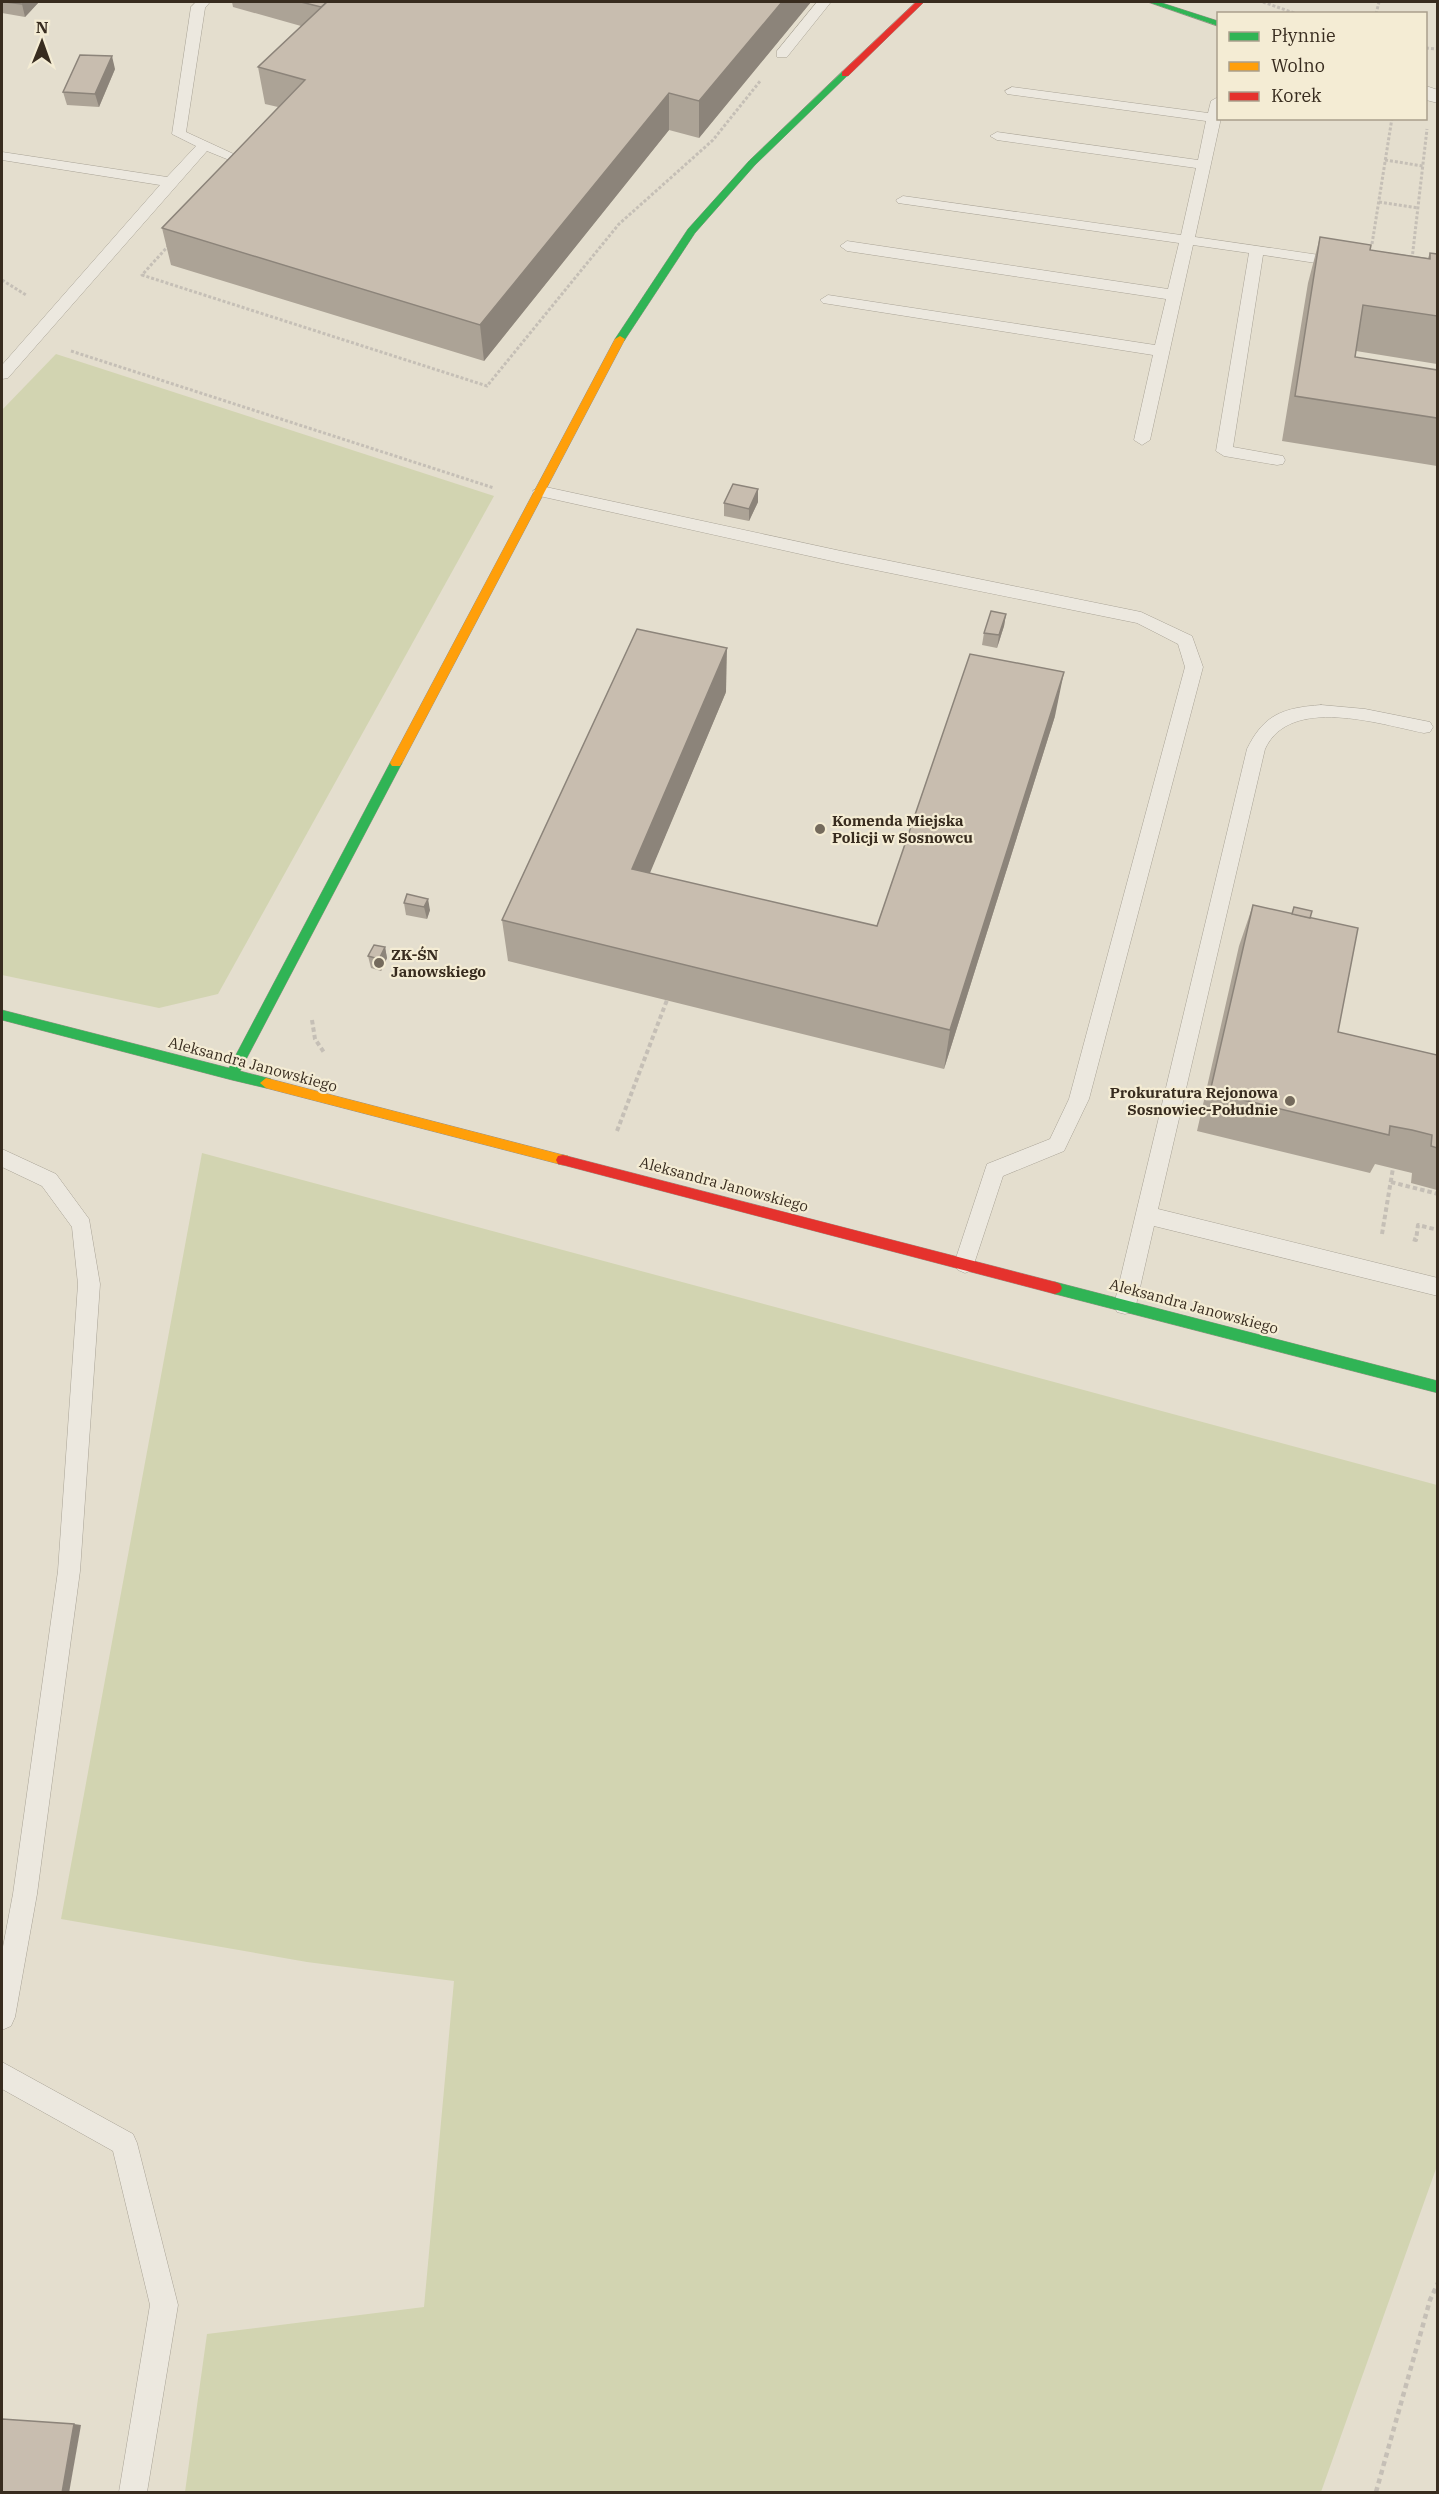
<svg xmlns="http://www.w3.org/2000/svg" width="1439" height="2494" font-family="'IBM Plex Serif',serif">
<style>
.green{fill:#d2d4b1}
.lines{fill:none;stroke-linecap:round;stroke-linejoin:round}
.lane-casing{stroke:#a9a396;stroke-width:1}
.street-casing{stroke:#a9a396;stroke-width:1}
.fast-casing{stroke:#999287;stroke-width:1}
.slow-casing{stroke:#999287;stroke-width:1}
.jam-casing{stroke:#999287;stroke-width:1}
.path-far2{stroke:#c5bfb6;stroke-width:3;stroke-dasharray:3 2;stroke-linecap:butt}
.path-far1{stroke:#c5bfb6;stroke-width:4;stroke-dasharray:4.5 3;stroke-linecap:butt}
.path{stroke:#c5bfb6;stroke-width:4.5;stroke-dasharray:5 4;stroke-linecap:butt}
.lane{fill:#ece8df;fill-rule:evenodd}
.street{fill:#ece8df;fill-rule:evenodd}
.fast{fill:#30b455;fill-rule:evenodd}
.slow{fill:#ff9f0a;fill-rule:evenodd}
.jam{fill:#e5322d;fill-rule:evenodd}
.wall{fill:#aca396}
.shaded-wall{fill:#8c847a}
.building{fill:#c8bdaf;stroke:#8c847a;stroke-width:1.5}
.poi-dot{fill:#746a5c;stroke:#f4ecd4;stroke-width:2}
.labels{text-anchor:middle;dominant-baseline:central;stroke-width:4.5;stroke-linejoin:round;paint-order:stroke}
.poi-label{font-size:15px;font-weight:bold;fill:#382c1f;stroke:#f4ecd4;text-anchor:start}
.street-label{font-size:15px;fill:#382c1f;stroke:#f4ecd4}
</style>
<rect width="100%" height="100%" fill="#e4dece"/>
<!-- green -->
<g class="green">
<polygon points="56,354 494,496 218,994 159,1008 2,975 2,410"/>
<polygon points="202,1153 1437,1485 1437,2166 1321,2492 185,2492 207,2334 424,2307 454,1981 307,1962 61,1919"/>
</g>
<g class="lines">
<defs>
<g id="lane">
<polygon points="196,2 210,2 205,8 186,132 251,162 244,166 207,151 8,378 2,379 2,365 160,185 2,160 2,152 167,177 196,146 172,134 191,7"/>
<polygon points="817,2 831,2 787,57 777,57 777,51"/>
<polygon points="1012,87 1208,113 1211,101 1218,97 1218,118 1221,118 1195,237 1347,259 1349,262 1342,267 1263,255 1233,447 1283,456 1285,460 1283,464 1277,465 1224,456 1216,451 1249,253 1193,245 1150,440 1142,445 1134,440 1153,355 823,303 820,300 828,295 1155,345 1166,299 847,251 840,246 847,241 1168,289 1179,243 898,203 896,200 903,196 1181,235 1196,168 997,140 990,136 997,132 1198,160 1206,121 1007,94 1005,91"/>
<polygon points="541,486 841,551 1141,612 1192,636 1203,667 1089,1099 1064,1151 1003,1176 972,1270 965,1273 958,1270 954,1264 987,1164 1050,1139 1069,1099 1185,667 1178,644 1137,623 841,563 535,495 533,491"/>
<path d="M 1321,705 L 1365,709 L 1430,722 L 1433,727 L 1430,732 L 1424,733 C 1379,724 1290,695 1265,749 L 1158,1209 L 1438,1278 L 1438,1296 L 1154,1226 L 1136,1305 L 1133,1312 L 1125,1314 L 1117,1312 L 1114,1305 L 1247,749 C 1264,714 1283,708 1321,705 Z"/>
<polygon points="2,1149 56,1174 89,1219 100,1284 80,1571 37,1894 15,2017 11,2026 2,2030 2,1952 13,1894 58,1571 78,1284 72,1227 42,1186 2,1167"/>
<polygon points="2,2062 133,2134 137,2143 178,2305 147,2492 119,2492 150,2305 113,2151 2,2089"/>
</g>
<polygon id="street" points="1426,86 1438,90 1438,103 1426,100"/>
<g id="fast">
<polygon points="1148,2 1159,2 1218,21 1218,26"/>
<polygon points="842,72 849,74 755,165 695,233 624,341 616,341 615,339 688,229 749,161"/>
<polygon points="396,759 402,763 240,1071 271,1079 272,1083 271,1087 266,1088 232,1080 2,1020 2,1010 229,1068 390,763"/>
<polygon points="1055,1282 1438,1381 1438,1393 1055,1294 1050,1292 1048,1288 1050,1284"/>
</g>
<g id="slow">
<polygon points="620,336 625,339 402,763 400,766 392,766 390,763 615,339"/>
<polygon points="266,1078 563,1155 568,1156 570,1160 568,1164 563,1165 266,1088 260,1083"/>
</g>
<g id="jam">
<polygon points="916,2 924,2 848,76 842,76 842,72"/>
<polygon points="563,1155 1055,1282 1060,1284 1062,1288 1060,1292 1055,1294 563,1165 558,1164 556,1160 558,1156"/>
</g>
</defs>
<!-- lane casing -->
<use href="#lane" class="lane-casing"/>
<!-- street casing -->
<use href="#street" class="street-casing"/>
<!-- fast casing -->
<use href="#fast" class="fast-casing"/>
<!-- slow casing -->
<use href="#slow" class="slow-casing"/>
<!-- jam casing -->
<use href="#jam" class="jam-casing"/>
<!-- path-far2 -->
<g class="path-far2">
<polyline points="1263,2 1297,14"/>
<polyline points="1376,14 1379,2"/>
<polyline points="1426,48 1438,49"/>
<polyline points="1385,160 1423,166"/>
<polyline points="1379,202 1418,208"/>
<polyline points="1372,244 1392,118"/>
<polyline points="169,245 142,275 487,386 619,224 713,140 761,80"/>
<polyline points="1412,259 1427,129"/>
<polyline points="2,280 26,295"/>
<polyline points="71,351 494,488"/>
</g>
<!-- path-far1 -->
<g class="path-far1">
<polyline points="312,1020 315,1039 325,1054"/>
<polyline points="617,1131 667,1000"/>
<polyline points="1391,1182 1438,1194"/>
<polyline points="1382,1234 1393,1168"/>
<polyline points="1413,1239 1416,1240 1418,1225 1438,1230"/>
</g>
<!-- path -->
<polyline class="path" points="1376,2492 1430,2300 1438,2283"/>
<!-- lane -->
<use href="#lane" class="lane"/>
<!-- street -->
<use href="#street" class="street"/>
<!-- fast -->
<use href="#fast" class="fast"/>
<!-- slow -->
<use href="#slow" class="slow"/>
<!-- jam -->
<use href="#jam" class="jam"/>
</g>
<!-- wall -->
<g class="wall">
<polygon points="2,2 39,2 25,17 2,13"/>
<polygon points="232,2 811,2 699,138 669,130 484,361 171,265 162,228 278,107 265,104 258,67 301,26 233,7"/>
<polygon points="115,69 99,107 67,105 63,92"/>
<polygon points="1320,237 1370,250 1428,258 1430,253 1437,254 1437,364 1356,351 1355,357 1437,370 1437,466 1282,441 1308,283"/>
<polygon points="758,502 749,521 724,516 724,503"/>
<polygon points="1006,614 1004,626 997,648 982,645 984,633"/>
<polygon points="726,692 649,874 877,926 1055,716 944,1069 508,961 502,920"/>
<polygon points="407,894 430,910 427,919 406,915 404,903"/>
<polygon points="1253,905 1292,914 1294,907 1310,918 1338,1032 1437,1055 1437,1190 1411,1183 1412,1173 1375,1164 1370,1173 1197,1131 1239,946"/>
<polygon points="385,947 387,958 381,971 371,968 368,956"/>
</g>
<!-- shaded-wall -->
<g class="shaded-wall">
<polygon points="24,2 39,2 25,17 22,4"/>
<polygon points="782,2 811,2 699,138 699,101"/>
<polygon points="112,56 115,69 99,107 95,94"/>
<polygon points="669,93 669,130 484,361 480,325"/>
<polygon points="758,489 758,502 749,521 749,509"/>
<polygon points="1006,614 1004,626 997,648 999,635"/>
<polygon points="727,648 726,692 634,911 632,869"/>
<polygon points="1064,672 1055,716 944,1069 950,1030"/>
<polygon points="428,899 430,910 427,919 424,907"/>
<polygon points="385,947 387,958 381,971 379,959"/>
<polygon points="74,2424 81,2425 69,2493 62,2493"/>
</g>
<!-- building -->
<g class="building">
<polygon points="5,2 24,2 22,4"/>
<polygon points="301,2 327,2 321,7"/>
<polygon points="327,2 782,2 699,101 669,93 480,325 162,228 305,80 258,67"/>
<polygon points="80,55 112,56 95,94 63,92"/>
<polygon points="1320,237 1371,245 1370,250 1430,259 1430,253 1437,254 1437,316 1363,305 1355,357 1437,370 1437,418 1295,396"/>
<polygon points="733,484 758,489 749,509 724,503"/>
<polygon points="991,611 1006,614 999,635 984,633"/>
<polygon points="637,629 727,648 632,869 877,926 970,654 1064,672 950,1030 502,920"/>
<polygon points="407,894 428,899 424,907 404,903"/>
<polygon points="1253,905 1358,928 1338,1032 1437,1055 1437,1148 1431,1146 1432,1135 1412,1130 1390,1126 1389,1135 1210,1092"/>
<polygon points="1294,907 1312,911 1310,918 1292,914"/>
<polygon points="374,945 385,947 379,959 368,956"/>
<polygon points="2,2419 74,2424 62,2493 2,2493"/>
</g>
<!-- markers -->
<g class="poi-dot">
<circle cx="820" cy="829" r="6"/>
<circle cx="379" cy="963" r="6"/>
<circle cx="1290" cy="1101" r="6"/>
</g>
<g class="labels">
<!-- poi labels -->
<g class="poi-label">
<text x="832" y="820">Komenda Miejska<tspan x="832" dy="17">Policji w Sosnowcu</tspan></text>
<text x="391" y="954">ZK-ŚN<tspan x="391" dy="17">Janowskiego</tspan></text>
<text x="1278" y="1092" text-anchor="end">Prokuratura Rejonowa<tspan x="1278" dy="17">Sosnowiec-Południe</tspan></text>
</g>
<!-- street labels -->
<g class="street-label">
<text transform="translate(253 1064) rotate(15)">Aleksandra Janowskiego</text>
<text transform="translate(724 1184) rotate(15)">Aleksandra Janowskiego</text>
<text transform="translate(1194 1306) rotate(15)">Aleksandra Janowskiego</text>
</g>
</g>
<!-- border -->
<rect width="1439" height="2494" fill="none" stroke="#382c1f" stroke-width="6"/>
<!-- legend -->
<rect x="1217" y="12" width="210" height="108" fill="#f4ecd4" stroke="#a99f8c" stroke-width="1.5"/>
<rect x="1229" y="32" width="30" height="9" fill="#30b455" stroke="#a99f8c" stroke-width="1.5"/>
<text x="1271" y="42" font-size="18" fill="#382c1f">Płynnie</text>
<rect x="1229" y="62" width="30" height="9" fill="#ff9f0a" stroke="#a99f8c" stroke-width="1.5"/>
<text x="1271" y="72" font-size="18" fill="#382c1f">Wolno</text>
<rect x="1229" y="92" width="30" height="9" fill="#e5322d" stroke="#a99f8c" stroke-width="1.5"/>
<text x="1271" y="102" font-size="18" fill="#382c1f">Korek</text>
<!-- north arrow -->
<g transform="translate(42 42) rotate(1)" stroke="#f4ecd4" stroke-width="4.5" paint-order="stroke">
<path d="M0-4.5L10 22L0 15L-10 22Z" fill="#382c1f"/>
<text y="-9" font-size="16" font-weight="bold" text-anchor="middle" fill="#382c1f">N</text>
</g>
</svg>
